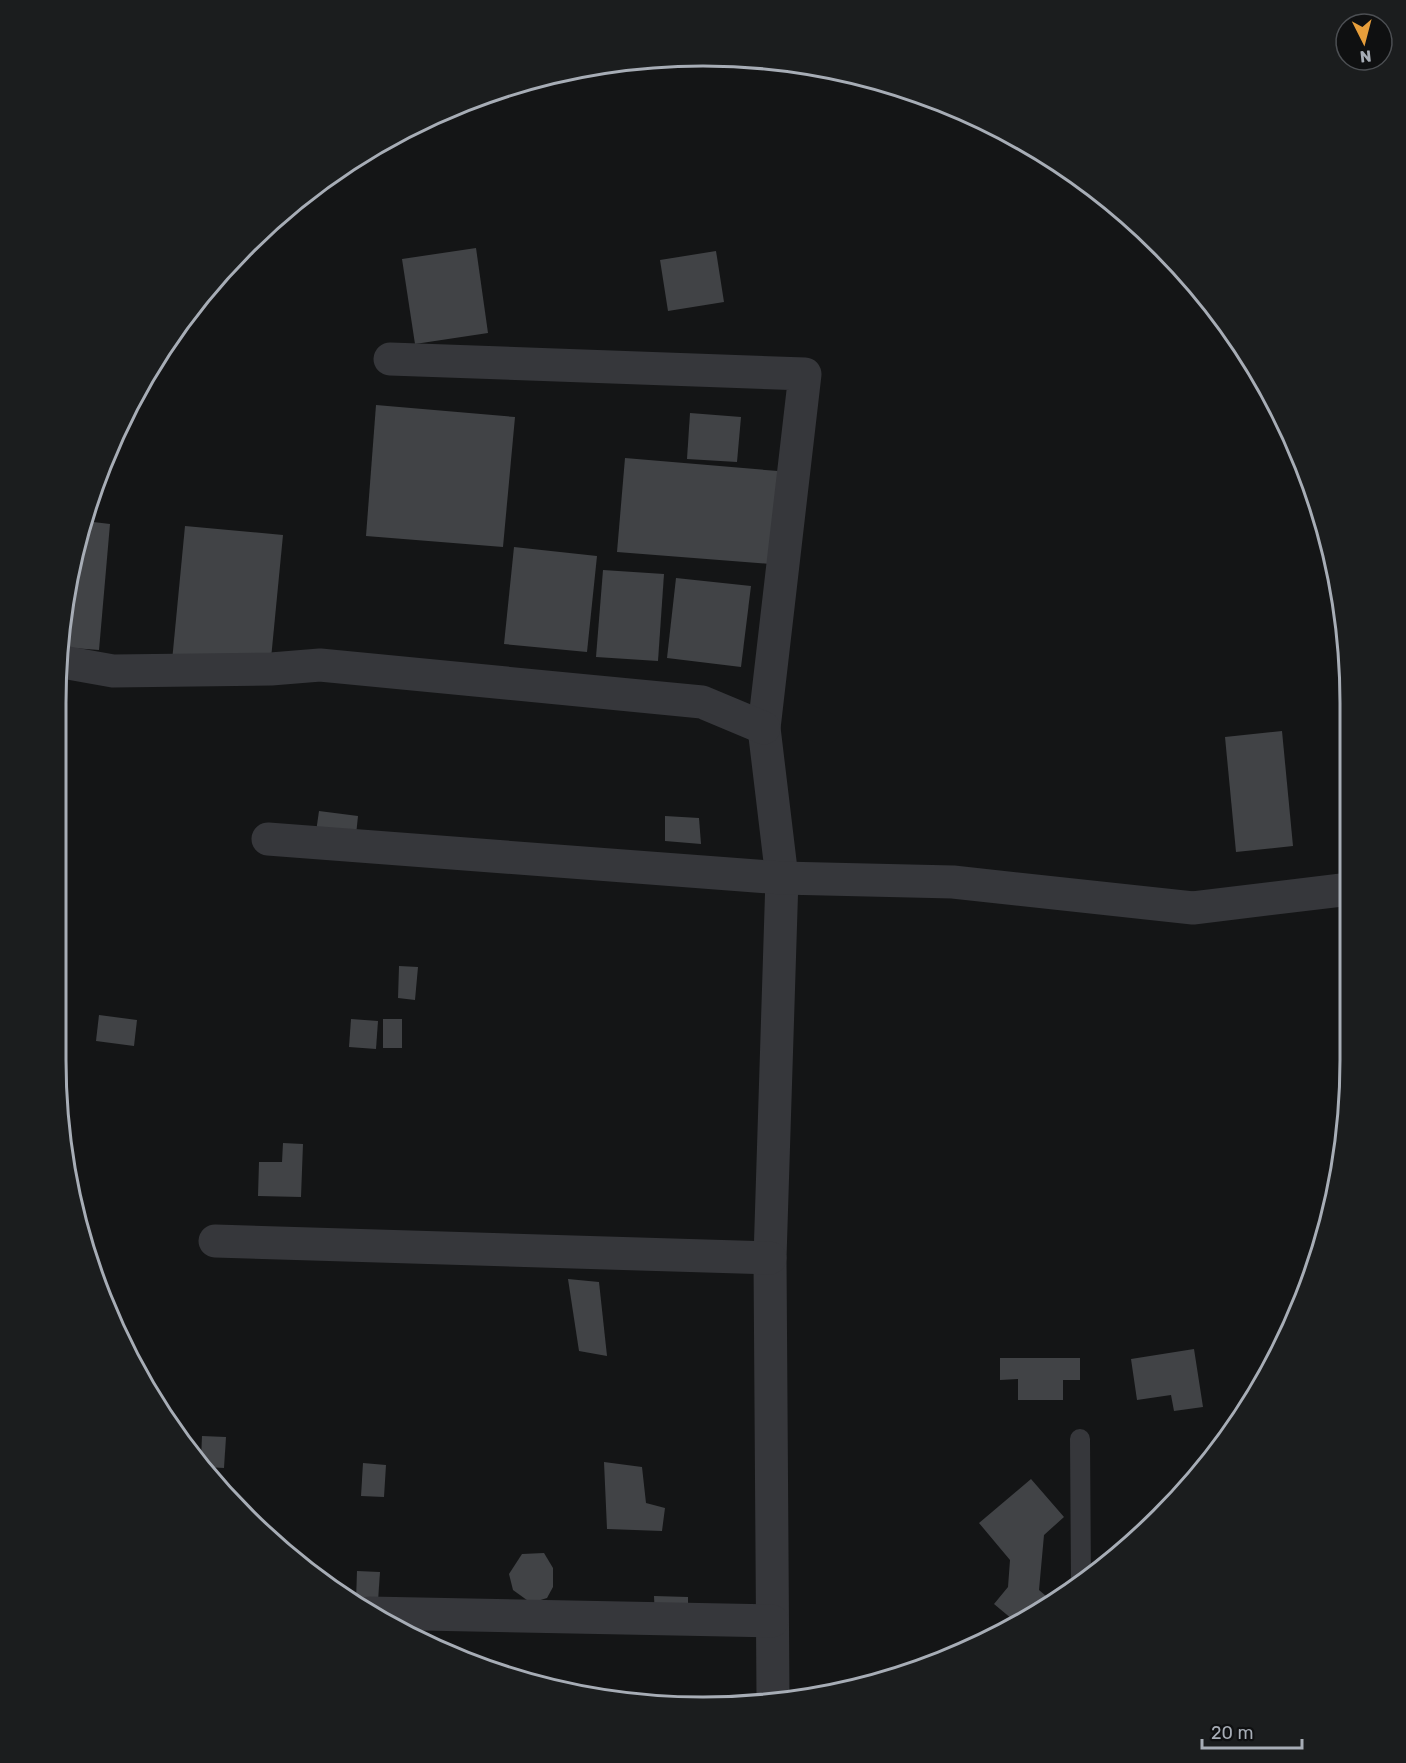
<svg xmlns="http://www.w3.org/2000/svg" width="1406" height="1763" font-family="Rubik,sans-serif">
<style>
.building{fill:#414346}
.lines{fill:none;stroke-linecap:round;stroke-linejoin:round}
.service{stroke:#36373b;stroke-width:20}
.minor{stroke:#36373b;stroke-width:33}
.rim{fill:none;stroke:#a7adb6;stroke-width:3}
</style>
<rect width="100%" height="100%" fill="#141516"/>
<!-- building -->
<g class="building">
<polygon points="476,248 488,333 415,344 402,259"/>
<polygon points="716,251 724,302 668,311 660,260"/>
<polygon points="376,405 515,417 503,547 366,536"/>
<polygon points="690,413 741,417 737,462 687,459"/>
<polygon points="625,458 778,471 770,564 617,552"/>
<polygon points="85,521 110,524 99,650 60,647"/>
<polygon points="185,526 283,535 270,669 172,661"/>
<polygon points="514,547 597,556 587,652 504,644"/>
<polygon points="603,570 664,574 658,661 596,657"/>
<polygon points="676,578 751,586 741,667 667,658"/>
<polygon points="1282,731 1293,846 1236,852 1225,737"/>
<polygon points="319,811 358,816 355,845 315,839"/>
<polygon points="665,816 699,818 701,844 665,841"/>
<polygon points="399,966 418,967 415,1000 398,998"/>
<polygon points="99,1015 137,1020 134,1046 96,1041"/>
<polygon points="351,1019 378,1021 376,1049 349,1047"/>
<rect x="383" y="1019" width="19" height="29"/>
<polygon points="283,1143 303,1144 301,1197 258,1196 259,1162 282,1162"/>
<polygon points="568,1279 599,1282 607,1356 579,1351"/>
<polygon points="1194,1349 1203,1407 1174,1411 1171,1395 1137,1400 1131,1359"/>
<polygon points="1000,1358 1080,1358 1080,1380 1063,1380 1063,1400 1018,1400 1018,1379 1000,1380"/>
<polygon points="202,1436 226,1437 224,1468 206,1467 201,1460"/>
<polygon points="604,1462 642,1467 646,1503 665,1508 662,1531 607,1529"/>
<polygon points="363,1463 386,1465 384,1497 361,1496"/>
<polygon points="1031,1479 1064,1517 1044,1535 1039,1590 1053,1602 1018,1624 994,1604 1008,1587 1010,1560 979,1523"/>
<polygon points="544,1553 553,1568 553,1587 547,1598 531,1603 513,1590 509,1574 522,1554"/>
<polygon points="357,1571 380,1572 378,1601 356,1601"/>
<polygon points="654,1596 688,1597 688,1619 655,1618"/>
</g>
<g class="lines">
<!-- service -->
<polyline class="service" points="1080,1439 1081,1582"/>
<!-- minor -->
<g class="minor">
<polyline points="390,359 805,374 764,728 782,878 770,1258 773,1698"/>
<polyline points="57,661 113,671 271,669 320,665 702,702 764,728"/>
<polyline points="268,839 782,878 953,882 1193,908 1350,889"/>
<polyline points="215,1241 770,1258"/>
<polyline points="369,1613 772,1621"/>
</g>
</g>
<!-- crop -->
<path d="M0 0H1406V1763H0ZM703 66H703A637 637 0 0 1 1340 703V1060A637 637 0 0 1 703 1697H703A637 637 0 0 1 66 1060V703A637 637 0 0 1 703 66Z" fill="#1b1d1e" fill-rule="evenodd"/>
<path class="rim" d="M703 66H703A637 637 0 0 1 1340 703V1060A637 637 0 0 1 703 1697H703A637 637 0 0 1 66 1060V703A637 637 0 0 1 703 66Z"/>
<!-- north arrow -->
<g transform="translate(1364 42) rotate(174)"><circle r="28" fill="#0f1011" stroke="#4c4f53" stroke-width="1.5"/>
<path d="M0-4.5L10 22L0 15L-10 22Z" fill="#e79e3b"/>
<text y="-9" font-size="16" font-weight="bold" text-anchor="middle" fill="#a7adb6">N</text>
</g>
<!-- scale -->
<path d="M1202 1739v9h100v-9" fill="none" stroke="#a7adb6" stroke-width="3"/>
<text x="1211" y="1739" font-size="18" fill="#a7adb6" stroke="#0f1011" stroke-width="4.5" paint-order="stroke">20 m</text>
</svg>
